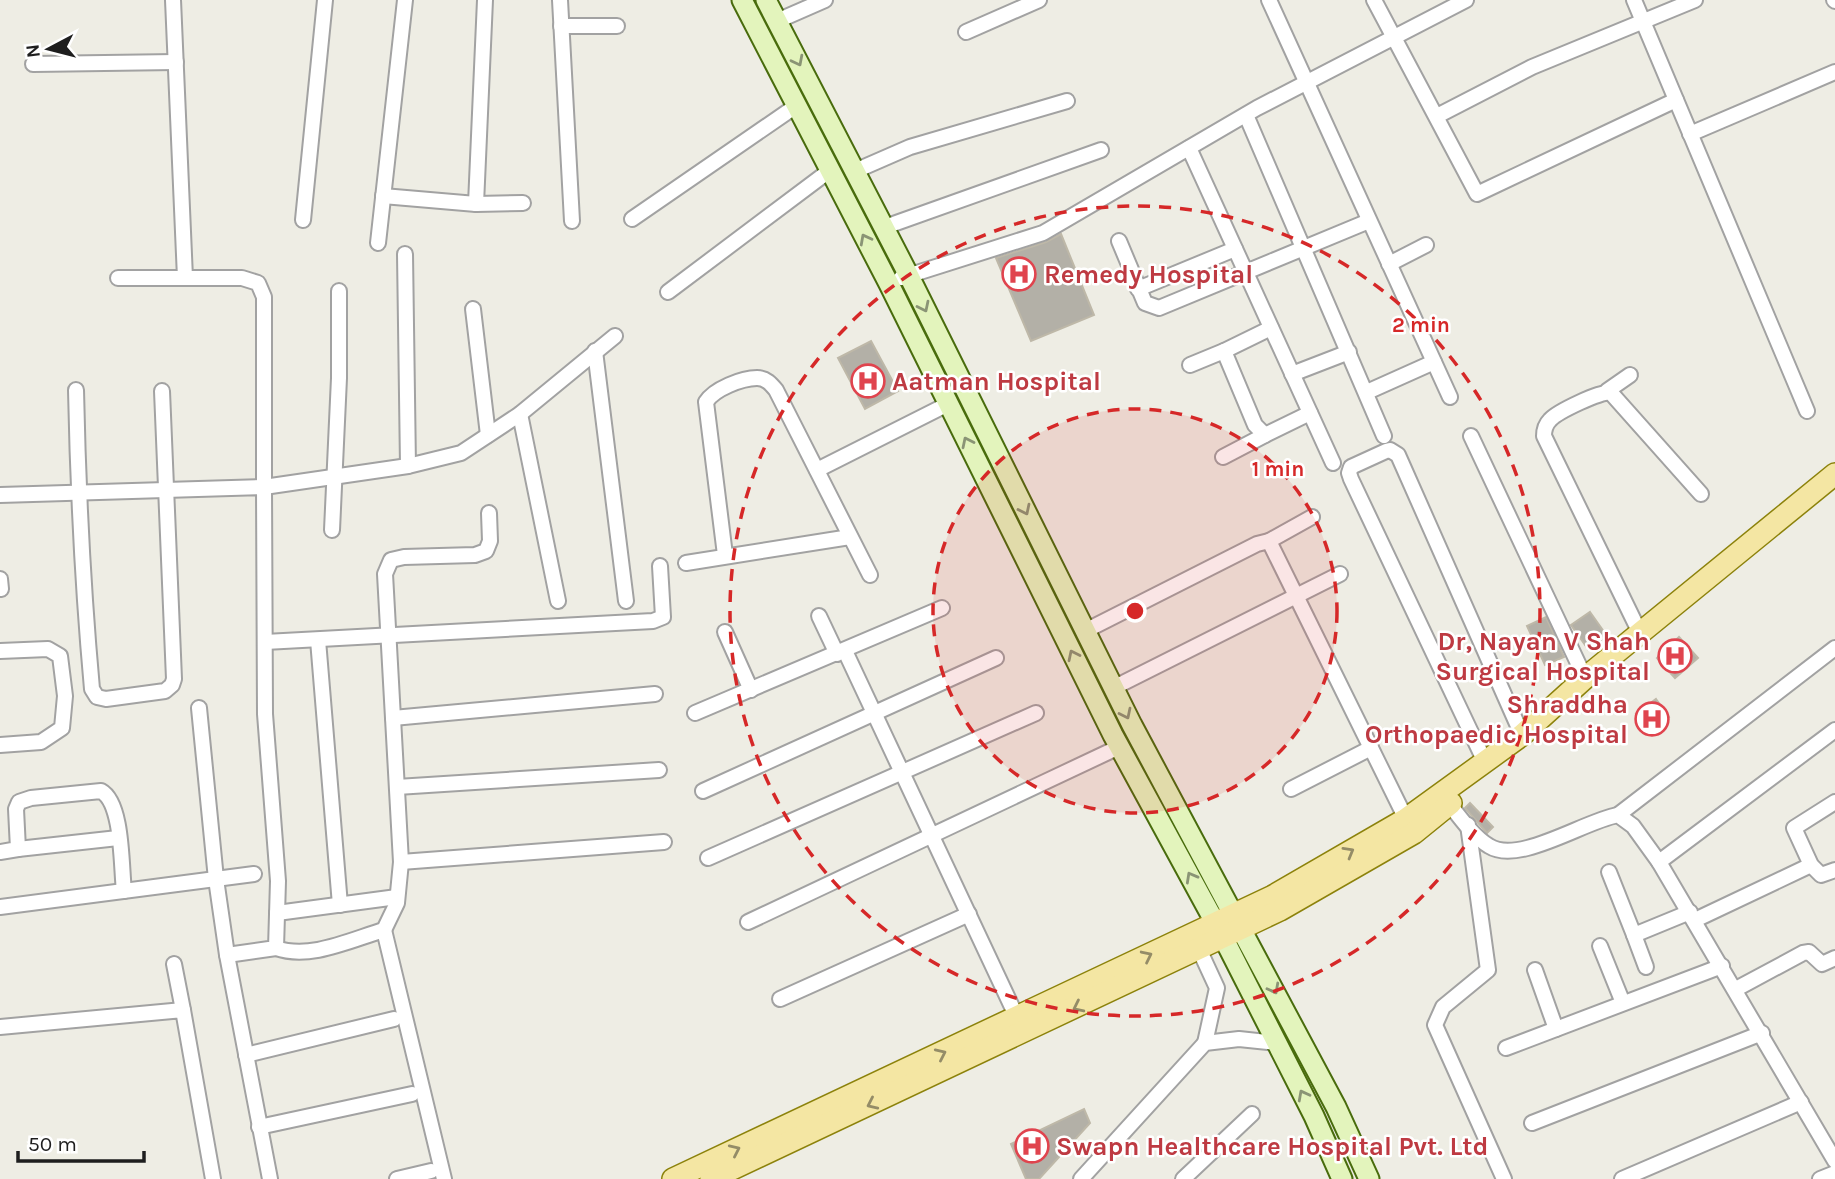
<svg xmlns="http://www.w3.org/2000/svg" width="1835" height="1179" font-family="Karla,sans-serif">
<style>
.building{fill:#b3b0a7;stroke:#beb8a8;stroke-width:2}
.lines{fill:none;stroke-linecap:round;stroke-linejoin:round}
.street-casing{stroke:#a2a2a2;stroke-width:18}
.secondary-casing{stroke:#496c0d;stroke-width:23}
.primary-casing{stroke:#8c820b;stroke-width:24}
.street{stroke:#fff;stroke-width:14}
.secondary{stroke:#e3f4bc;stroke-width:19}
.primary{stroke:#f4e6a3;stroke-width:21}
.oneway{stroke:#8a9475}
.oneway2{stroke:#948c67}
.ring{fill:none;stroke:#d62828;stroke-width:3.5;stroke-dasharray:12 9}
.labels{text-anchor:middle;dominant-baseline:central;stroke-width:5;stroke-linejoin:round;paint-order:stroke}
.health-label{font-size:26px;font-weight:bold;fill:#be3a42;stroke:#fff;text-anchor:start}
.centre{fill:#d62828;stroke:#fff;stroke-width:3.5}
.ring-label{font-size:21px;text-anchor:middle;font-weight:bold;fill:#d62828;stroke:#fff;stroke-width:5;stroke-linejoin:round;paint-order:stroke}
</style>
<rect width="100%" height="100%" fill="#eeede4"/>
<!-- building -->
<g class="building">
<polygon points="1061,234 1094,315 1031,341 996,258 1046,242"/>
<polygon points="871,341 898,391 865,409 838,358"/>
<polygon points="1590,612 1607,636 1588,649 1571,625"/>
<polygon points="1546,617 1564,657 1545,665 1527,626"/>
<polygon points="1679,637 1698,658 1675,678 1657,658"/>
<polygon points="1656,699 1669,717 1649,732 1636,714"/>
<polygon points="1470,803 1493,827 1487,833 1465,808"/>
<polygon points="1084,1109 1090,1123 1039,1179 1026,1179 1011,1144"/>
</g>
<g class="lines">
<defs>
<g id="street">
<polyline points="173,0 185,278"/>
<polyline points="560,0 572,221"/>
<polyline points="1269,0 1450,397"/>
<polyline points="1374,0 1477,194 1676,100"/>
<polyline points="1634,0 1807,411"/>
<polyline points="1834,0 1835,1"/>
<polyline points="777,21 825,0"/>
<polyline points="561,26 617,26"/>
<polyline points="966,32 1039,0"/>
<polyline points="33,64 176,62"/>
<polyline points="1246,115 1384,436"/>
<polyline points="1437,116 1532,67 1695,0"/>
<polyline points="1690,134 1835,72"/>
<polyline points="1189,148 1333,463"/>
<polyline points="855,171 910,147 1067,101"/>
<polyline points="383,196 476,204 523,203"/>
<polyline points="476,204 485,0"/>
<polyline points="632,219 796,106"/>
<polyline points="303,220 325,0"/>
<polyline points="882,228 1101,150"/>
<polyline points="1119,241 1145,303 1159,308 1369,221"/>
<polyline points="378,243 405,0"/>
<polyline points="405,254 408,466"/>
<polyline points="1389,264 1426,245"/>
<polyline points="118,278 242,278 258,283 264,297 264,487 408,466 461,453 520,414 615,336"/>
<polyline points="901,278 1043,233 1257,108 1466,0"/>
<polyline points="1138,289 1235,249"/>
<polyline points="668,292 829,171"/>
<polyline points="473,309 488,435"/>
<polyline points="1271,328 1224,351 1255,425 1265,435 1310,413"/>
<polyline points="595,351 626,601"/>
<polyline points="1190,365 1224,351"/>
<polyline points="1292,374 1349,352"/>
<path d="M 76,390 C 78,490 83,590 92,689 L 97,697 L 106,699 L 165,691 L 172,685 L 174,679 L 162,391"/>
<polyline points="1607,391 1630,375"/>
<polyline points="1367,392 1434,362"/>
<polyline points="520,414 558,601"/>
<polyline points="1471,436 1585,678"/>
<polyline points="1223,457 1265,435"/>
<polyline points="817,470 948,404"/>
<polyline points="0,495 264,487 265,714 278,881 276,948 227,955 270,1179"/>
<polyline points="332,530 339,378 339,291"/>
<polyline points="1269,541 1312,517"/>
<path d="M 725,555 L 706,402 C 714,389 742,378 757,378 C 766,378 771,384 776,390 L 870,575"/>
<polyline points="686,563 850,537"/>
<polyline points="0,579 1,589"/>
<polyline points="819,616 837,654"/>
<polyline points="1085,631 1257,544 1269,541 1406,819"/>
<polyline points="725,632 751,690"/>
<path d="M 1640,633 L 1544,436 C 1544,430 1546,424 1550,420 C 1557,412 1602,390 1611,393 L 1701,494"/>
<polyline points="318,640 340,905"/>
<polyline points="265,642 653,621 663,617 660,566"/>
<polyline points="0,651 48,649 60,656 65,696 62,728 41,742 0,745"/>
<polyline points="845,651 1020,1024"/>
<polyline points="1113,688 1340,574"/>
<polyline points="199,708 216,879 227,955"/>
<polyline points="695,713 942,608"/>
<polyline points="393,718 655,694"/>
<polyline points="1485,762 1351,479 1349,473 1351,467 1386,451 1390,450 1398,455 1522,735"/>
<polyline points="397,787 659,770"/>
<polyline points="1291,789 1371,748"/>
<polyline points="703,791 996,658"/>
<path d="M 1444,797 C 1456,812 1472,836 1489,846 C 1519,865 1584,821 1618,815 L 1633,826 L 1659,862 L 1835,1161"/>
<polyline points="1835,802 1794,828 1811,865 1821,875 1835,870"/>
<polyline points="1618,815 1835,648"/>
<polyline points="1468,825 1488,970 1443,1007 1435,1025 1504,1179"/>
<polyline points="18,849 118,838"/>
<path d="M 0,852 L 18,849 L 16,809 L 19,802 L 31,798 L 101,791 C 123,803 121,866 124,891"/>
<polyline points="708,858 1036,713"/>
<polyline points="401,862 664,842"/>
<polyline points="1659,862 1835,730"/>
<polyline points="1609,872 1634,935 1690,912"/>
<polyline points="0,907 254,874"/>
<polyline points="277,913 397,897"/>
<polyline points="1695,920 1811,865"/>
<polyline points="748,922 1119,747"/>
<polyline points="384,930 444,1179"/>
<polyline points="1634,935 1646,967"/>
<polyline points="1600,946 1623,1003"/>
<path d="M 276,948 C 310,960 350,940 384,930 L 397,903 L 401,862 L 385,574 L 391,560 L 404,557 L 475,555 L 486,551 L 490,541 L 489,513"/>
<polyline points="1199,949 1217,988 1205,1043"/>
<polyline points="174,964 183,1010"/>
<polyline points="1535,970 1556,1029"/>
<polyline points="1736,989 1803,953 1809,952 1822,964 1835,958"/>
<polyline points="780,999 969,914"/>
<polyline points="0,1027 183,1010 213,1179"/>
<polyline points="1506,1048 1722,966"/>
<polyline points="246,1055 394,1019"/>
<polyline points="1532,1123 1762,1033"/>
<polyline points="259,1127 412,1094"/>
<polyline points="397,1179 431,1171"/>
<polyline points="1081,1179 1205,1043 1239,1039 1276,1043"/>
<polyline points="1183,1179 1252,1114"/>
<polyline points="1622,1179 1801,1102"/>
<polyline points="1820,1179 1835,1173"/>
</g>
<g id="secondary">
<polyline points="742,0 889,284 1113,735 1223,937 1314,1116 1342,1179"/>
<polyline points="766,0 908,274 1132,725 1336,1107 1369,1179"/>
</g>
<g id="primary">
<polyline points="673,1179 1273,896 1406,819 1522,735 1585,678 1835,474"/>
<polyline points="711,1179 1280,910 1414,833 1451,803"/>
</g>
</defs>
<!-- street casing -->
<use href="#street" class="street-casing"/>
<!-- secondary casing -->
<use href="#secondary" class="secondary-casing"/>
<!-- primary casing -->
<use href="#primary" class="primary-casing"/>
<!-- street -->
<use href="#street" class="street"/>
<!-- secondary -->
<use href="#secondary" class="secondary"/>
<!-- primary -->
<use href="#primary" class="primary"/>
</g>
<!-- one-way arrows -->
<defs><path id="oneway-chevron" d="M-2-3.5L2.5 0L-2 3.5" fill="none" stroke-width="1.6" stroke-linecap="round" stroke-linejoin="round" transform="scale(1.75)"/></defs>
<g class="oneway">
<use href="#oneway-chevron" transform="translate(798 61) rotate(63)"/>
<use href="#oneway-chevron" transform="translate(865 239) rotate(-118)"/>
<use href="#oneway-chevron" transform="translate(924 307) rotate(64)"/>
<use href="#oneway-chevron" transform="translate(967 442) rotate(-116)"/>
<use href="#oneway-chevron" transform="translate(1025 510) rotate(64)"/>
<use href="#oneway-chevron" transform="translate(1073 655) rotate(-116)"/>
<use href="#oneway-chevron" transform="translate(1126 714) rotate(64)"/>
<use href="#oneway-chevron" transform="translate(1191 877) rotate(-119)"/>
<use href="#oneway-chevron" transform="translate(1274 989) rotate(62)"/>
<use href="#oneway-chevron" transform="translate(1303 1095) rotate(-118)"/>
</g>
<g class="oneway2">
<use href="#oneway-chevron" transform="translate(1349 852) rotate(-30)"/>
<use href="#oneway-chevron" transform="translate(1147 956) rotate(-26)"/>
<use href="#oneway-chevron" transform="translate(1078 1007) rotate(154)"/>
<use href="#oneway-chevron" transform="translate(941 1054) rotate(-25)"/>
<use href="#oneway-chevron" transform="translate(872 1104) rotate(155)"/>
<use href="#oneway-chevron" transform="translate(735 1150) rotate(-25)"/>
</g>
<!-- distance rings -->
<circle cx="1135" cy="611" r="202" fill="#d62828" fill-opacity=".12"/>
<g class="ring">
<circle cx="1135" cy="611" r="202"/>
<circle cx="1135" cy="611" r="405"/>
</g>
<!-- icons -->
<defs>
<symbol id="hospital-ring" viewBox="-11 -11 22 22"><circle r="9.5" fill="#fff" stroke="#e0444e" stroke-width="1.5"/><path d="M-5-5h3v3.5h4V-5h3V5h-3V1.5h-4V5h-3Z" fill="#e0444e"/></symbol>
</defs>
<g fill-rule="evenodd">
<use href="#hospital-ring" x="1000" y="255" width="38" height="38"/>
<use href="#hospital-ring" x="849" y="362" width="38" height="38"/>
<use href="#hospital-ring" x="1656" y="637" width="38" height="38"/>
<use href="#hospital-ring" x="1633" y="700" width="38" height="38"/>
<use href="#hospital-ring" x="1013" y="1127" width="38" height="38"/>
</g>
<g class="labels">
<!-- health labels -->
<g class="health-label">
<text x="1044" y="274">Remedy Hospital</text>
<text x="892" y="381">Aatman Hospital</text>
<text x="1650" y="641" text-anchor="end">Dr, Nayan V Shah<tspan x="1650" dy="30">Surgical Hospital</tspan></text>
<text x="1628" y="704" text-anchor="end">Shraddha<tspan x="1628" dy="30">Orthopaedic Hospital</tspan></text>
<text x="1056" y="1146">Swapn Healthcare Hospital Pvt. Ltd</text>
</g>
</g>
<circle cx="1135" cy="611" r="10" class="centre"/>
<g class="ring-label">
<text x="1421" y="332">2 min</text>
<text x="1278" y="476">1 min</text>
</g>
<!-- north arrow -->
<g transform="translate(49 49) rotate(263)" stroke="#ffffff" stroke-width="5" paint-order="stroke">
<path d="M0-5L12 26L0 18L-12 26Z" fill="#1e1e1e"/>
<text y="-10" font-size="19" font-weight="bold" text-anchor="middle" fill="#1e1e1e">N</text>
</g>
<!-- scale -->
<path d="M18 1151v10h126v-10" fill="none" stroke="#1e1e1e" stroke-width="3.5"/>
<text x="28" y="1151" font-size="21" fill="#1e1e1e" stroke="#ffffff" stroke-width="5" paint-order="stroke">50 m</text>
</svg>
